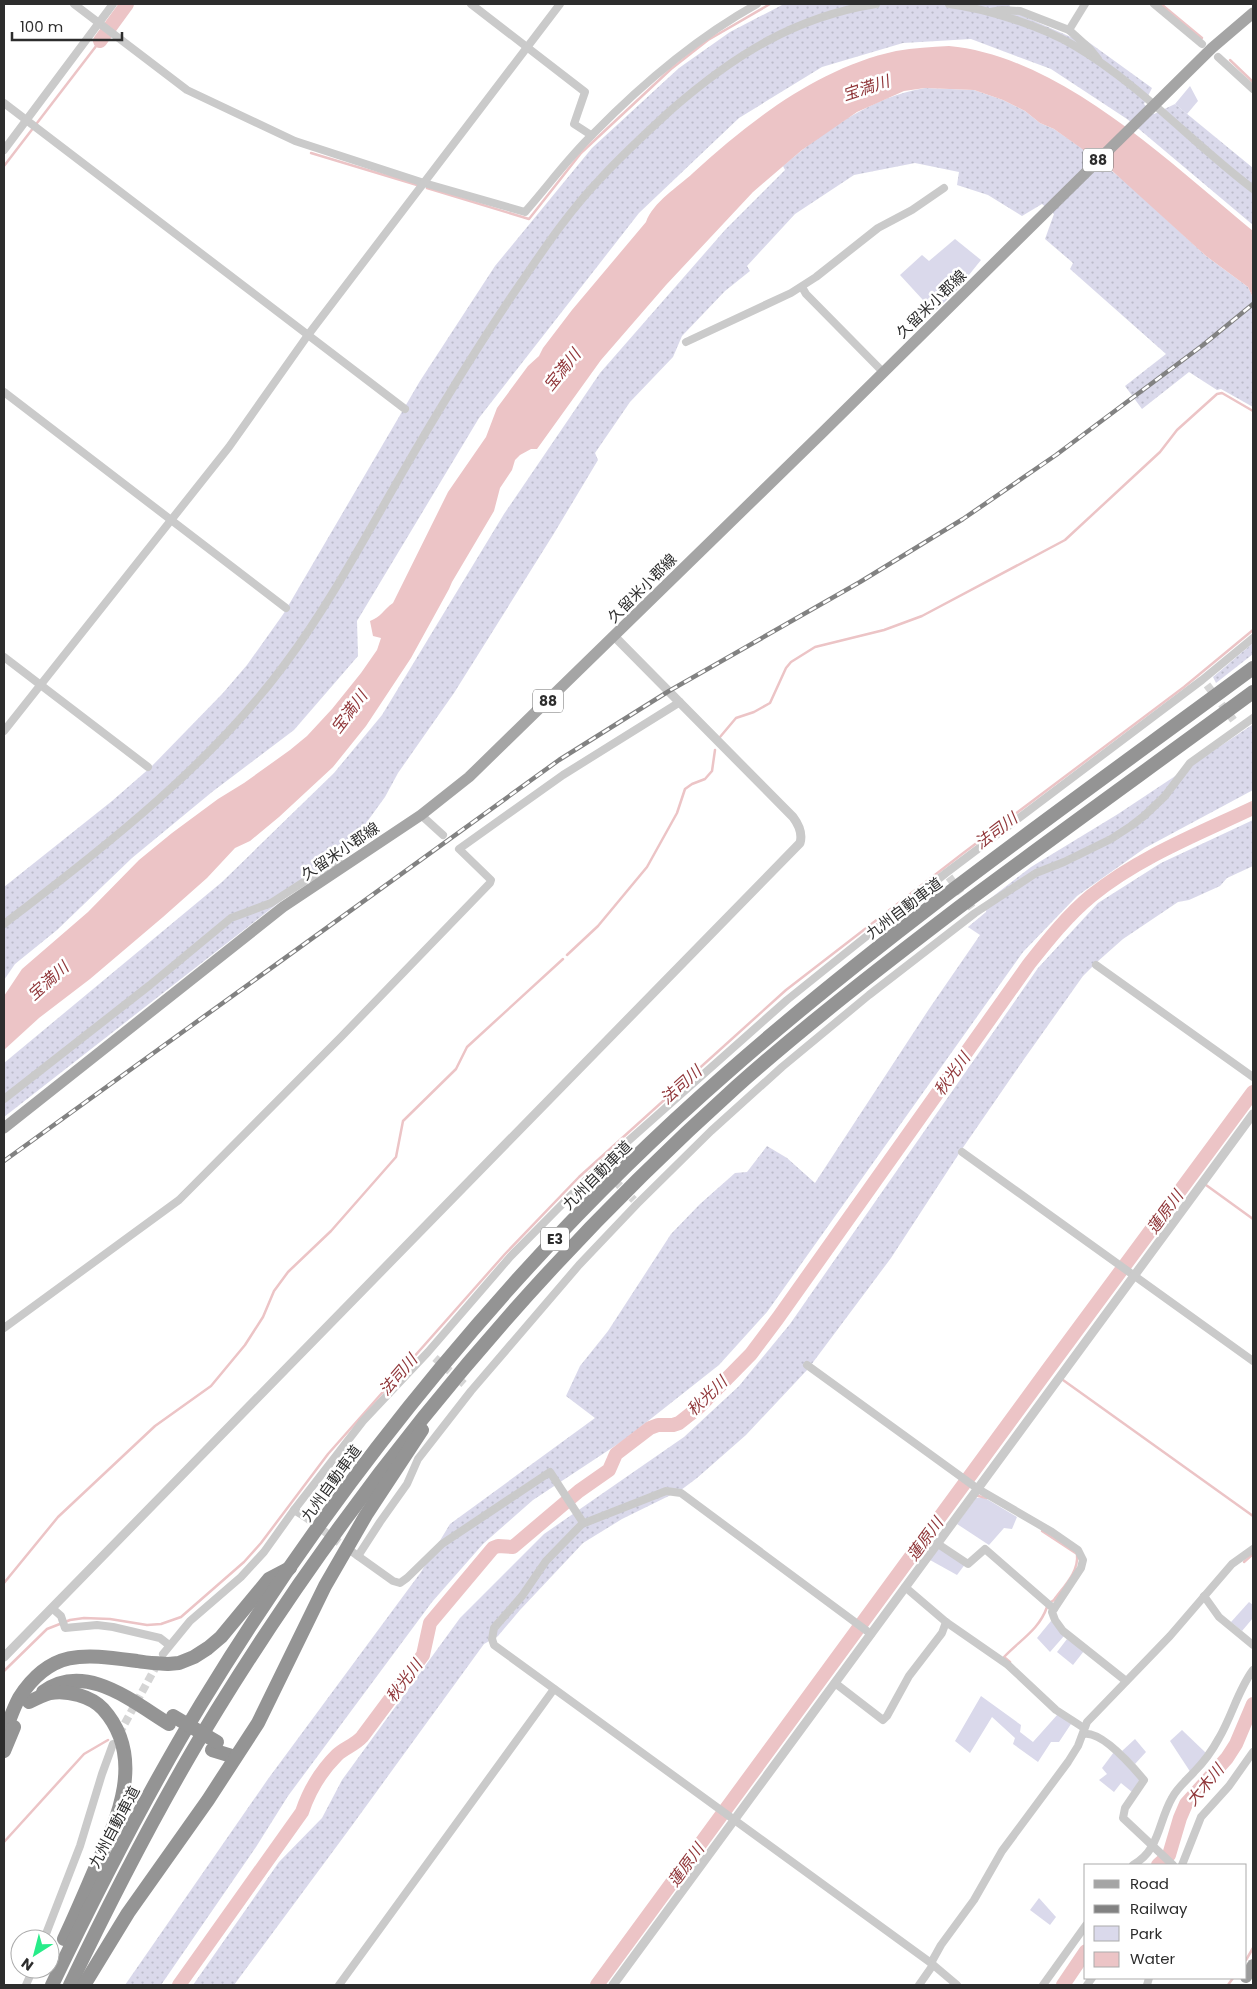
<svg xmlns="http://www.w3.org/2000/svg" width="1257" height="1989" font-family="Poppins,'Noto Sans JP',sans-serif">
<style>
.grass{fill:url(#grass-dots)}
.green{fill:#dad9eb}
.water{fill:#ecc4c6}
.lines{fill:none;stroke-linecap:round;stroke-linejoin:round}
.stream{stroke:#ecc4c6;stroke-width:2.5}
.river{stroke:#ecc4c6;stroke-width:14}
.minor-tunnel{stroke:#d5d5d5;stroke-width:8;stroke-dasharray:8 4;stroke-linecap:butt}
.minor{stroke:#cacaca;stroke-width:8}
.tertiary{stroke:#cacaca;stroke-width:9}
.primary{stroke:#a5a5a5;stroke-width:11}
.trunk{stroke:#9c9c9c;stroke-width:12}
.motorway{stroke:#949494;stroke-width:14}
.rail-casing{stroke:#828282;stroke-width:4.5}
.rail{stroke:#fff;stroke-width:2.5;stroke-dasharray:8;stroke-linecap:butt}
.motorway-bridge{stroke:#949494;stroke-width:14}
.labels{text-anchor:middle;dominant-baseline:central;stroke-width:5;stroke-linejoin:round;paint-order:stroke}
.shield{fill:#fff;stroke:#6c6c6c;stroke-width:1}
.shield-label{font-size:14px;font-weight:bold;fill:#2d2d2d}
.street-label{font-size:15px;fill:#2d2d2d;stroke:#fff}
.water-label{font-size:16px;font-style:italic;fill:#91383b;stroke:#fff}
</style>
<defs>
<pattern id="grass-dots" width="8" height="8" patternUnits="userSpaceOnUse" patternTransform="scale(1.25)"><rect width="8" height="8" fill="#dad9eb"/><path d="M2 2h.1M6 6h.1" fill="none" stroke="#bbbbca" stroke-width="1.8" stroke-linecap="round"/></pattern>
</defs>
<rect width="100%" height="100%" fill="#fff"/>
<!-- grass -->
<g class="grass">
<polygon points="784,4 1009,4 1012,11 1073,38 1087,41 1152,88 1144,104 1154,114 1175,104 1253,168 1253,225 1127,119 1051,69 971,39 903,43 822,67 739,118 639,213 479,418 357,621 358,656 294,730 212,792 132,858 57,930 15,964 4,980 4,887 112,801 151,767 223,693 247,665 284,613 420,381 495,266 592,148 679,68 730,32"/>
<path d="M 925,88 L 974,90 L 1003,100 L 1025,111 L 1040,123 L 1054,129 L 1083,149 L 1126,182 L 1206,256 L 1248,287 L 1253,298 L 1253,407 L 1221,389 L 1217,390 L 1189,372 L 1142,409 L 1125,386 L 1166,354 L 1070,269 L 1073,263 L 1045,239 L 1054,214 L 1042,204 L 1022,216 L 988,195 L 957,185 L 959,172 L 915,163 L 854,175 L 795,214 L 747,266 L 750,271 L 725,291 L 682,336 L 673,357 L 630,402 L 595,453 L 598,460 L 553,535 L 454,693 L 398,773 L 385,797 L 356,837 L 359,845 L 277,904 L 4,1117 L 4,1063 L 222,882 L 334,773 L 382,715 L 504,514 L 600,373 L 725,230 L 785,170 L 783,166 C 824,131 871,97 925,88 Z"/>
<polygon points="1253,643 1253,654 1216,683 1213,677"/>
<polygon points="1252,725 1253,790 1145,848 1077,896 1023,952 767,1312 719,1365 624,1440 533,1500 483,1544 432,1602 288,1796 256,1847 161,1985 125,1985 268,1779 421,1572 450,1524 595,1418 566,1396 580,1366 608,1331 671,1234 700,1204 735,1173 747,1172 767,1146 787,1158 815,1183 929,1009 980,935 968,927 986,912 987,901 1031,867 1118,814"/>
<polygon points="1253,820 1253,866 1227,878 1220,886 1189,900 1178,902 1123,939 1097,962 1083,976 1022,1062 962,1149 891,1258 808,1369 746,1435 697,1478 681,1490 622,1519 583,1543 520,1610 498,1636 484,1644 348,1831 234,1985 193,1985 279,1862 322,1818 342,1780 460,1618 544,1534 684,1437 739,1386 790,1324 1038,968 1098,903 1161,863"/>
</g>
<!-- green -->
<g class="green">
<polygon points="1190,86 1198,101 1187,114 1175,104"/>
<polygon points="955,239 981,260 956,291 934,312 900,275 922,255 929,261"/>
<polygon points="976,1498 985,1498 1017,1517 1012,1529 1004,1528 989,1545 957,1524"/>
<polygon points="939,1547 966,1563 957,1575 930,1560"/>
<polygon points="1249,1602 1253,1605 1253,1618 1242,1631 1231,1622"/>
<polygon points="1051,1621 1064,1636 1050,1652 1037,1638"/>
<polygon points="1067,1639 1084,1651 1073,1665 1057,1652"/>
<polygon points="981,1696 1021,1725 1020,1732 1033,1742 1058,1714 1071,1724 1059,1742 1051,1742 1038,1762 1013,1744 1015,1738 992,1717 970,1753 955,1741"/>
<polygon points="1182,1730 1206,1753 1191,1773 1170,1741"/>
<polygon points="1135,1739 1146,1752 1135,1764 1122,1751"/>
<polygon points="1114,1752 1140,1779 1132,1792 1121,1783 1114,1792 1099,1780 1107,1774 1102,1768"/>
<polygon points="1039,1898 1056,1917 1050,1925 1030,1910"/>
</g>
<!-- water -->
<path class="water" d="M 949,46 C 1060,56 1170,163 1253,231 L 1253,298 L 1248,287 L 1206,256 L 1109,168 L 1054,129 L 1040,123 L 1025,111 L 1003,100 L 974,90 L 925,88 L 904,91 L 857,112 L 802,150 L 753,192 L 666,285 L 601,360 L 537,449 L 531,449 L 520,455 L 515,460 L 512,470 L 500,488 L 494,511 L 452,582 L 449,589 L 411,658 L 366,726 L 333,767 L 279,817 L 250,841 L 235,848 L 207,878 L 163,917 L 90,979 L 39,1018 L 4,1050 L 4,996 L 22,969 L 88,912 L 139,860 L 172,833 L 218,799 L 244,783 L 290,750 L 307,736 L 332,709 L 361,673 L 377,650 L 381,638 L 373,636 L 370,621 C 381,617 383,610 393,603 L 448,492 L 486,437 L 497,408 L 528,366 L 539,356 L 543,348 L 572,310 L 646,222 C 653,202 678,187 693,173 C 751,120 818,68 896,51 C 914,48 931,47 949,46 Z"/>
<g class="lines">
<!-- stream -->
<g class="stream">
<polyline points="1161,4 1202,38"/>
<polyline points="1230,60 1253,82"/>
<polyline points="311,153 417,185"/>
<polyline points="4,166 100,41"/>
<polyline points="427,188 529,219 581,153 671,69 708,40 770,4"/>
<polyline points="720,737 736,718 754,712 770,703 786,668 791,662 815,647 884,630 922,616 1065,540 1160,452 1177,430 1217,394 1222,393 1253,411"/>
<polyline points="567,955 598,926 647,867 677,813 685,789 692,784 705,779 712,771 715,750"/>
<polyline points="1206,1185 1253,1219"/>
<polyline points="1063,1380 1253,1516"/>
<polyline points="978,1496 987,1498"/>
<path d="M 1042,1531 L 1077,1554 C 1079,1572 1064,1586 1054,1600 L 1051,1602"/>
<polyline points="1244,1562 1253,1554"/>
<polyline points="4,1583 58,1517 155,1426 211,1386 245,1345 263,1317 274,1291 288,1272 331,1231 396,1157 403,1121 456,1069 467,1047 563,959"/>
<path d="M 1010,1662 L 1004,1657 C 1020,1640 1039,1630 1047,1607"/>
<polyline points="4,1671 47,1629 70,1620 84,1618 110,1619 147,1625 161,1624 181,1617 244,1562 261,1543 328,1454 505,1254 579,1177 786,990 962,854 1184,687 1253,630"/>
<polyline points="4,1842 84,1754 108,1740"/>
<polyline points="1246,1960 1253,1948"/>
<polyline points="1228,1985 1233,1978"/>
</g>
<!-- river -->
<g class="river">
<polyline points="100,41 127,4"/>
<polyline points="1158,1865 1169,1855 1180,1818 1186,1804 1227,1758 1236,1744 1253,1704"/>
<path d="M 179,1985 L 302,1812 C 309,1791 321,1771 337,1755 C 344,1748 355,1745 362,1737 L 423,1655 L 430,1623 L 493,1548 L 498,1546 L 513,1547 L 579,1491 L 609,1470 L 616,1454 L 650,1428 L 658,1425 L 673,1425 L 679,1423 L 698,1408 L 751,1354 L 778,1318 L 1029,964 C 1048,940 1068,915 1091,896 C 1139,857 1198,834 1253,808"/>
<polyline points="597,1985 1049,1368 1253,1092"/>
<polyline points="1063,1985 1086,1951"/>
</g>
<!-- minor-tunnel -->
<g class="minor-tunnel">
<polyline points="1207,685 1235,722"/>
<polyline points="949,877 972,908"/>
<polyline points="606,1172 634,1200"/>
<polyline points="435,1358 464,1384"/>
<polyline points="304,1516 349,1550"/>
<polyline points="119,1734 159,1661"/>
</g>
<!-- minor -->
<g class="minor">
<path d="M 74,4 L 187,90 L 295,141 L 424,183 L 525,212 C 548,186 568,158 593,134 C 642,84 696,38 757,4"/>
<polyline points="471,4 585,92 574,124 591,135"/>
<path d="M 949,4 C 988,9 1041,26 1075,46 C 1141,85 1193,144 1253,189"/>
<polyline points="1085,4 1069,30 1090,49 1098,59"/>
<polyline points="1154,4 1202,44"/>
<polyline points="990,12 1002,10 1020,11 1069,30"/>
<polyline points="1218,57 1253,89"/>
<polyline points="4,103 405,409"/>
<polyline points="4,150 113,4"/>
<polyline points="802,287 806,294 883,372"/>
<polyline points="686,342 791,293 816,277 878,228 912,210 944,188"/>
<polyline points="4,392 286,608"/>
<polyline points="4,657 148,767"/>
<polyline points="4,731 229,447 308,335 560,4"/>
<polyline points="421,815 443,835"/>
<path d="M 4,924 C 105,846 208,768 285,664 C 329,605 364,539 401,475 C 439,409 479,344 522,281 C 546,246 571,209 601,178 C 623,154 647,132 671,110 C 733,56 794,17 876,4"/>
<polyline points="1096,965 1253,1077"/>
<polyline points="4,1099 150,985 231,918 271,903 333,863 346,865"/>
<polyline points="962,1152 1253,1361"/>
<polyline points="4,1328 179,1200 341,1037 490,883 491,880 459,849 563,775 680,702"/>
<polyline points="807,1365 978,1489 1052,1532 1078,1550 1083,1560 1081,1568 1052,1612 1055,1620 1063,1631 1126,1681"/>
<polyline points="294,1510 304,1516"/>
<polyline points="582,1524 666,1491 681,1493 871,1634"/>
<polyline points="938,1544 968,1564 985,1549 1054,1609"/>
<polyline points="351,1551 393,1581 400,1583 407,1578 442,1544 550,1472 582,1521 582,1524 546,1561 522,1596 494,1628 492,1639 494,1645 931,1963 957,1985"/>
<polyline points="358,1556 380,1522 407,1484 418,1459 471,1391 579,1265 637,1204 711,1131 782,1067 869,995 975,913 1036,873 1064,862 1111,839 1131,826 1144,816 1165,796 1190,763 1253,718"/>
<polyline points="905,1587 946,1622 1008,1665 1056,1710 1084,1728"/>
<polyline points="1204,1596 1219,1617 1253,1645"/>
<polyline points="52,1608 61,1616 65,1628 97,1625 113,1627 160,1638 169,1645"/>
<polyline points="163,1654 190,1621 241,1577 264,1552 294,1510 363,1421 428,1352 510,1257 600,1166 787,1000 843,955 946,873 1202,680 1253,638"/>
<polyline points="835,1683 883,1720 887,1716 909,1676 942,1633 946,1622"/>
<path d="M 1084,1734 C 1102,1731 1133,1767 1144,1780 L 1125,1808 L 1123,1818 L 1173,1865"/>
<path d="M 1133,1865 C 1160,1850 1158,1822 1172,1798 C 1177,1788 1186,1781 1194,1772 C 1204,1762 1212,1751 1219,1738 C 1232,1716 1238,1690 1253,1670"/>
<polyline points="1182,1865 1201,1817 1229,1786 1253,1752"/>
<polyline points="44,1939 80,1846 102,1774 113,1744"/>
<polyline points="931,1963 941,1945 974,1900 1002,1851 1068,1762 1078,1746 1087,1722 1170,1636 1232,1564 1253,1549"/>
<polyline points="26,1985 33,1969"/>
<polyline points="339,1985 554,1689"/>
<polyline points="919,1985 933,1965"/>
<polyline points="1043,1985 1086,1925"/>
<polyline points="1087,1985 1092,1978"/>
<polyline points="1147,1985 1149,1978"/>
</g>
<!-- tertiary -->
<g class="tertiary">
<path d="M 4,1657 L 800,843 C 803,833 799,825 793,817 L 614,636"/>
<polyline points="613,1985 1253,1114"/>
</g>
<!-- primary -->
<polyline class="primary" points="4,1128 283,907 421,815 469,777 823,432 1212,48 1253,13"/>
<!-- trunk -->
<polyline class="trunk" points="1246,1977 1253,1965"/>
<!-- motorway -->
<g class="motorway">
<path d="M 43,1692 C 85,1661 133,1702 169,1724"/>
<path d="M 29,1702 C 35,1699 43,1695 50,1693 C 67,1690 91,1696 103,1709 C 146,1757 118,1818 95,1869 C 85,1892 75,1916 64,1939"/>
<path d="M 4,1733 C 9,1722 13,1709 19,1698 C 51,1648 85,1654 137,1661 C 147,1663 157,1663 168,1664 L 179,1663 L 194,1657 L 208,1648 L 221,1637 L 269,1579 L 290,1568"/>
<polyline points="212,1750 235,1757"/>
<polyline points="4,1751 14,1727"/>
<path d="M 52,1985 C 98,1889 146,1795 201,1704 C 342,1472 524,1250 728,1072 C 894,926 1076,799 1253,668"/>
<path d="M 70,1985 C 115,1891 163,1798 217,1710 C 360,1478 534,1269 736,1087 C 807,1024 882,966 958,908 C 1056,835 1155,764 1253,692"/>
<polyline points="84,1985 128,1913 208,1800 258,1723 325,1586 366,1515 422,1430"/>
</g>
<defs>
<polyline id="rail" points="4,1161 559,760 669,691 860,582 963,519 1056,455 1203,345 1253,304"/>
</defs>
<!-- rail casing -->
<use href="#rail" class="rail-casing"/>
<!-- rail -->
<use href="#rail" class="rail"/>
<!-- motorway-bridge -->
<polyline class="motorway-bridge" points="173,1716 217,1742"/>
</g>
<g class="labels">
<!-- shield labels -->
<g class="shield">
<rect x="1083" y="148.5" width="30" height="23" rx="4"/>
<rect x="533" y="689.5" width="30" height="23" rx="4"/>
<rect x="541" y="1227.5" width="28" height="23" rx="4"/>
</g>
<g class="shield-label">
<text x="1098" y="160">88</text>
<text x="548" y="701">88</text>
<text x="555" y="1239">E3</text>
</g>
<!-- street labels -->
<g class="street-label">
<text transform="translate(931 304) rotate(-44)">久留米小郡線</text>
<text transform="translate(642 588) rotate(-45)">久留米小郡線</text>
<text transform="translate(340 851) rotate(-34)">久留米小郡線</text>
<text transform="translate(904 908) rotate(-37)">九州自動車道</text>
<text transform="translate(597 1175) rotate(-45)">九州自動車道</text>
<text transform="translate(331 1483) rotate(-54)">九州自動車道</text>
<text transform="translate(114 1827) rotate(-62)">九州自動車道</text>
</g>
<!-- water labels -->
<g class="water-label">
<text transform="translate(866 88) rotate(-18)">宝満川</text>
<text transform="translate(562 370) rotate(-51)">宝満川</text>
<text transform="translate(349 712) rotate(-53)">宝満川</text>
<text transform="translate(996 831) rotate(-37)">法司川</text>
<text transform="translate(48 981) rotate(-42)">宝満川</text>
<text transform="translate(952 1074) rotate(-54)">秋光川</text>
<text transform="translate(681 1085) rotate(-42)">法司川</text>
<text transform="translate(1165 1212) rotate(-54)">蓮原川</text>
<text transform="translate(398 1375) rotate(-49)">法司川</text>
<text transform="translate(707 1396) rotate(-44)">秋光川</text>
<text transform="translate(925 1539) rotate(-54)">蓮原川</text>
<text transform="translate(404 1681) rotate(-53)">秋光川</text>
<text transform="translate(1205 1785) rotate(-50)">大木川</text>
<text transform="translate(686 1865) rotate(-54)">蓮原川</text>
</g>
</g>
<!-- border -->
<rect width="1257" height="1989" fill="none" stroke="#2d2d2d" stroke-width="10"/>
<!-- legend -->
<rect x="1084" y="1864" width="162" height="115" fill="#ffffff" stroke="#ababab"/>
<rect x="1094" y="1880" width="25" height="8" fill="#a5a5a5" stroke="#ababab"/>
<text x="1130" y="1889" font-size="15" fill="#2d2d2d">Road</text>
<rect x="1094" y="1905" width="25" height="8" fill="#828282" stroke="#ababab"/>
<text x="1130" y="1914" font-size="15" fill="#2d2d2d">Railway</text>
<rect x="1094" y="1926" width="25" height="15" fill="#dad9eb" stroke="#ababab"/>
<text x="1130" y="1939" font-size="15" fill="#2d2d2d">Park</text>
<rect x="1094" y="1952" width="25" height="15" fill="#ecc4c6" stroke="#ababab"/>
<text x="1130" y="1964" font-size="15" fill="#2d2d2d">Water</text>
<!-- north arrow -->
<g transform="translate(35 1954) rotate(216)"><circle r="24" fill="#ffffff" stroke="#ababab"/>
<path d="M0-4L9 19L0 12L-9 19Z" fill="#27ec89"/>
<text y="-8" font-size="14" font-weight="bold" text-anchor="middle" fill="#2d2d2d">N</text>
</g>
<!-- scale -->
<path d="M12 32v8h110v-8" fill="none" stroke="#2d2d2d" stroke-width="2.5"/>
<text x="20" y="32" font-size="15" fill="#2d2d2d" stroke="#ffffff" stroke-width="4" paint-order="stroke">100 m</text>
</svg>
